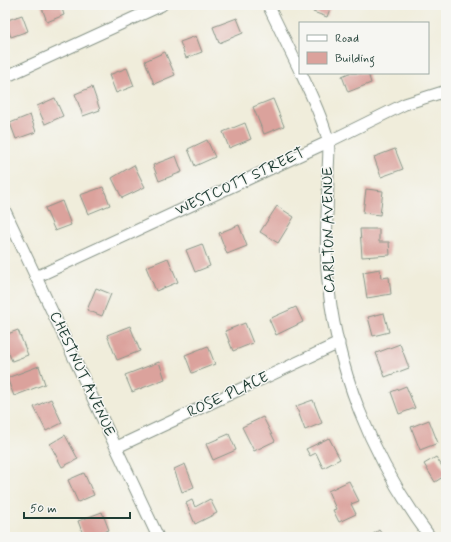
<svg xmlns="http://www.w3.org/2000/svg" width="451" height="542" font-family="Mynerve,sans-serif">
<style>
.building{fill:#dba29c}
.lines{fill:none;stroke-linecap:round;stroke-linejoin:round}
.minor-casing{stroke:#889588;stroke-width:13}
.minor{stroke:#fff;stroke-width:11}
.labels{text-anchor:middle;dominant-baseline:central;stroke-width:3;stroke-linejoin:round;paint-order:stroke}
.street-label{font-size:15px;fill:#1f3d34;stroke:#f6f6f2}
</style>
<rect width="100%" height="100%" fill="#f6f6f2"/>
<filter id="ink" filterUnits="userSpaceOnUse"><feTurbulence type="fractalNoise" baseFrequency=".025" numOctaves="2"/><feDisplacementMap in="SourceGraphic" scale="8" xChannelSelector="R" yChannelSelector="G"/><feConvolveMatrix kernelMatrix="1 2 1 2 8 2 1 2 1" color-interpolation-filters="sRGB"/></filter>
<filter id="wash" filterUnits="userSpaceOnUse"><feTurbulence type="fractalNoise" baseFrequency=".012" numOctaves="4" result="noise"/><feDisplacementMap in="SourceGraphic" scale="16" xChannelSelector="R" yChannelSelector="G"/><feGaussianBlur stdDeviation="0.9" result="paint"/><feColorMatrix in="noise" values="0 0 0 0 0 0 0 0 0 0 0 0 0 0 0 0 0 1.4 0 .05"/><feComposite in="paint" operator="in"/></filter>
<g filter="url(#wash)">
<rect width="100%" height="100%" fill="#f0eddb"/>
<g id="blocks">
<!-- building -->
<g class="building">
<polygon points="41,5 61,5 64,15 47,22"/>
<polygon points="316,5 331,6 327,17 313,12"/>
<polygon points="22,15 28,31 11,37 5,21"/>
<polygon points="237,18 243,33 219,43 213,27"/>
<polygon points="196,36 202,52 186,58 180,42"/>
<polygon points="165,52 175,75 154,84 145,61"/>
<polygon points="127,68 134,86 116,93 109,75"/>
<polygon points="349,73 368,73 371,83 348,92 342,76"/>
<polygon points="92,87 100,110 83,116 75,94"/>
<polygon points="55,98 63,116 45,124 37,106"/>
<polygon points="273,99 284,126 264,134 253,107"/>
<polygon points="30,115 36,132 16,139 10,123"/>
<polygon points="245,123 251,139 229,148 223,132"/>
<polygon points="207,140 215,157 195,166 188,149"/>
<polygon points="395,149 403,169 381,177 374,157"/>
<polygon points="176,156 182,172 159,181 153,165"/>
<polygon points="134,165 145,187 122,198 112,178"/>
<polygon points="103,187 110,205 88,214 80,195"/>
<polygon points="366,189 383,191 380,215 363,213"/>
<polygon points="62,201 71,225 55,231 45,208"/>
<polygon points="277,206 294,217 278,243 260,232"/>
<polygon points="239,225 247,246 227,254 219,233"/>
<polygon points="360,229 379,229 379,242 389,242 390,255 362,257"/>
<polygon points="202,244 210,266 195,272 186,250"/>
<polygon points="168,258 178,282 156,291 146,267"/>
<polygon points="380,269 381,278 389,277 391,294 367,298 363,272"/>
<polygon points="96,288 111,294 102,316 87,310"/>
<polygon points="296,307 303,322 276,335 269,319"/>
<polygon points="384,313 389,332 373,336 368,317"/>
<polygon points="245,323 253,343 233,351 225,331"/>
<polygon points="130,326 140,351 117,360 107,335"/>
<polygon points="18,330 28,355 12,361 5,344 5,335"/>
<polygon points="400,344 409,368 385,377 376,353"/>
<polygon points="208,346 215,364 192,373 185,355"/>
<polygon points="159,362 165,379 132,392 125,375"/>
<polygon points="39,366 45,384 14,396 7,378"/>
<polygon points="406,386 415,408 399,414 391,392"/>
<polygon points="51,399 62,423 46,431 34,407"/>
<polygon points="313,400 322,423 305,430 296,406"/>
<polygon points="263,417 275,441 254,451 242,427"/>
<polygon points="429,420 438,443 420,450 411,427"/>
<polygon points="229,434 236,450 213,460 206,444"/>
<polygon points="65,435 78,459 62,467 50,444"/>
<polygon points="329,438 340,459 323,468 316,453 310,456 306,449"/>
<polygon points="436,457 446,472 446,475 435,482 424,464"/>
<polygon points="185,464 194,487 182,492 174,469"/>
<polygon points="84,473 94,495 78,502 68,480"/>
<polygon points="349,481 359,501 351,504 356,514 339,522 333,510 336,509 328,491"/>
<polygon points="210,499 217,513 195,524 186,503 192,500 195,507"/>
<polygon points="102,512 109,530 92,537 84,537 78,521"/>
<polygon points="379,530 384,537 369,537"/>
</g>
</g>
</g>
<g filter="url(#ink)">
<use href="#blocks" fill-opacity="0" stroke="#889588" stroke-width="1"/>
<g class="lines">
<defs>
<g id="minor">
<polyline points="268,5 300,71"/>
<path d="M 301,73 C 311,95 322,116 328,140 C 330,150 328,163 328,173 C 328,206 325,238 327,270 C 334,367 372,459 430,537"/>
<polyline points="5,77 162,5"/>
<polyline points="5,211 158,537"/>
<polyline points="36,277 328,142 405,104 446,91"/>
<polyline points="117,447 339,343"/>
</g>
</defs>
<!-- minor casing -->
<use href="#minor" class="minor-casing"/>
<!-- minor -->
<use href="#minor" class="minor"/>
</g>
</g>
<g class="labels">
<!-- street labels -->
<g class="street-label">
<text transform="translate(240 182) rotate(-25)">WESTCOTT STREET</text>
<text transform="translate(329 230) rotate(-91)">CARLTON AVENUE</text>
<text transform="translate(82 374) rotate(65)">CHESTNUT AVENUE</text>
<text transform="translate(228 395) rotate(-25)">ROSE PLACE</text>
</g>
</g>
<!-- margin -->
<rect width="451" height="542" fill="none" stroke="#f6f6f2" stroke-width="20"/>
<!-- legend -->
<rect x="299" y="22" width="130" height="52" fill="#f6f6f2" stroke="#a0aca6"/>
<rect x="307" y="35" width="20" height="6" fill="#ffffff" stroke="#a0aca6"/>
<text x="335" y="42" font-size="12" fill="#1f3d34">Road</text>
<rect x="307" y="52" width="20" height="12" fill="#dba29c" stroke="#a0aca6"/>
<text x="335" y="62" font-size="12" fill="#1f3d34">Building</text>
<!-- scale -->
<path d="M24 512v6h106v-6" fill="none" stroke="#1f3d34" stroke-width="2"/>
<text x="30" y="512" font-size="12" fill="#1f3d34" stroke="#f6f6f2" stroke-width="3" paint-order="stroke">50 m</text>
</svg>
